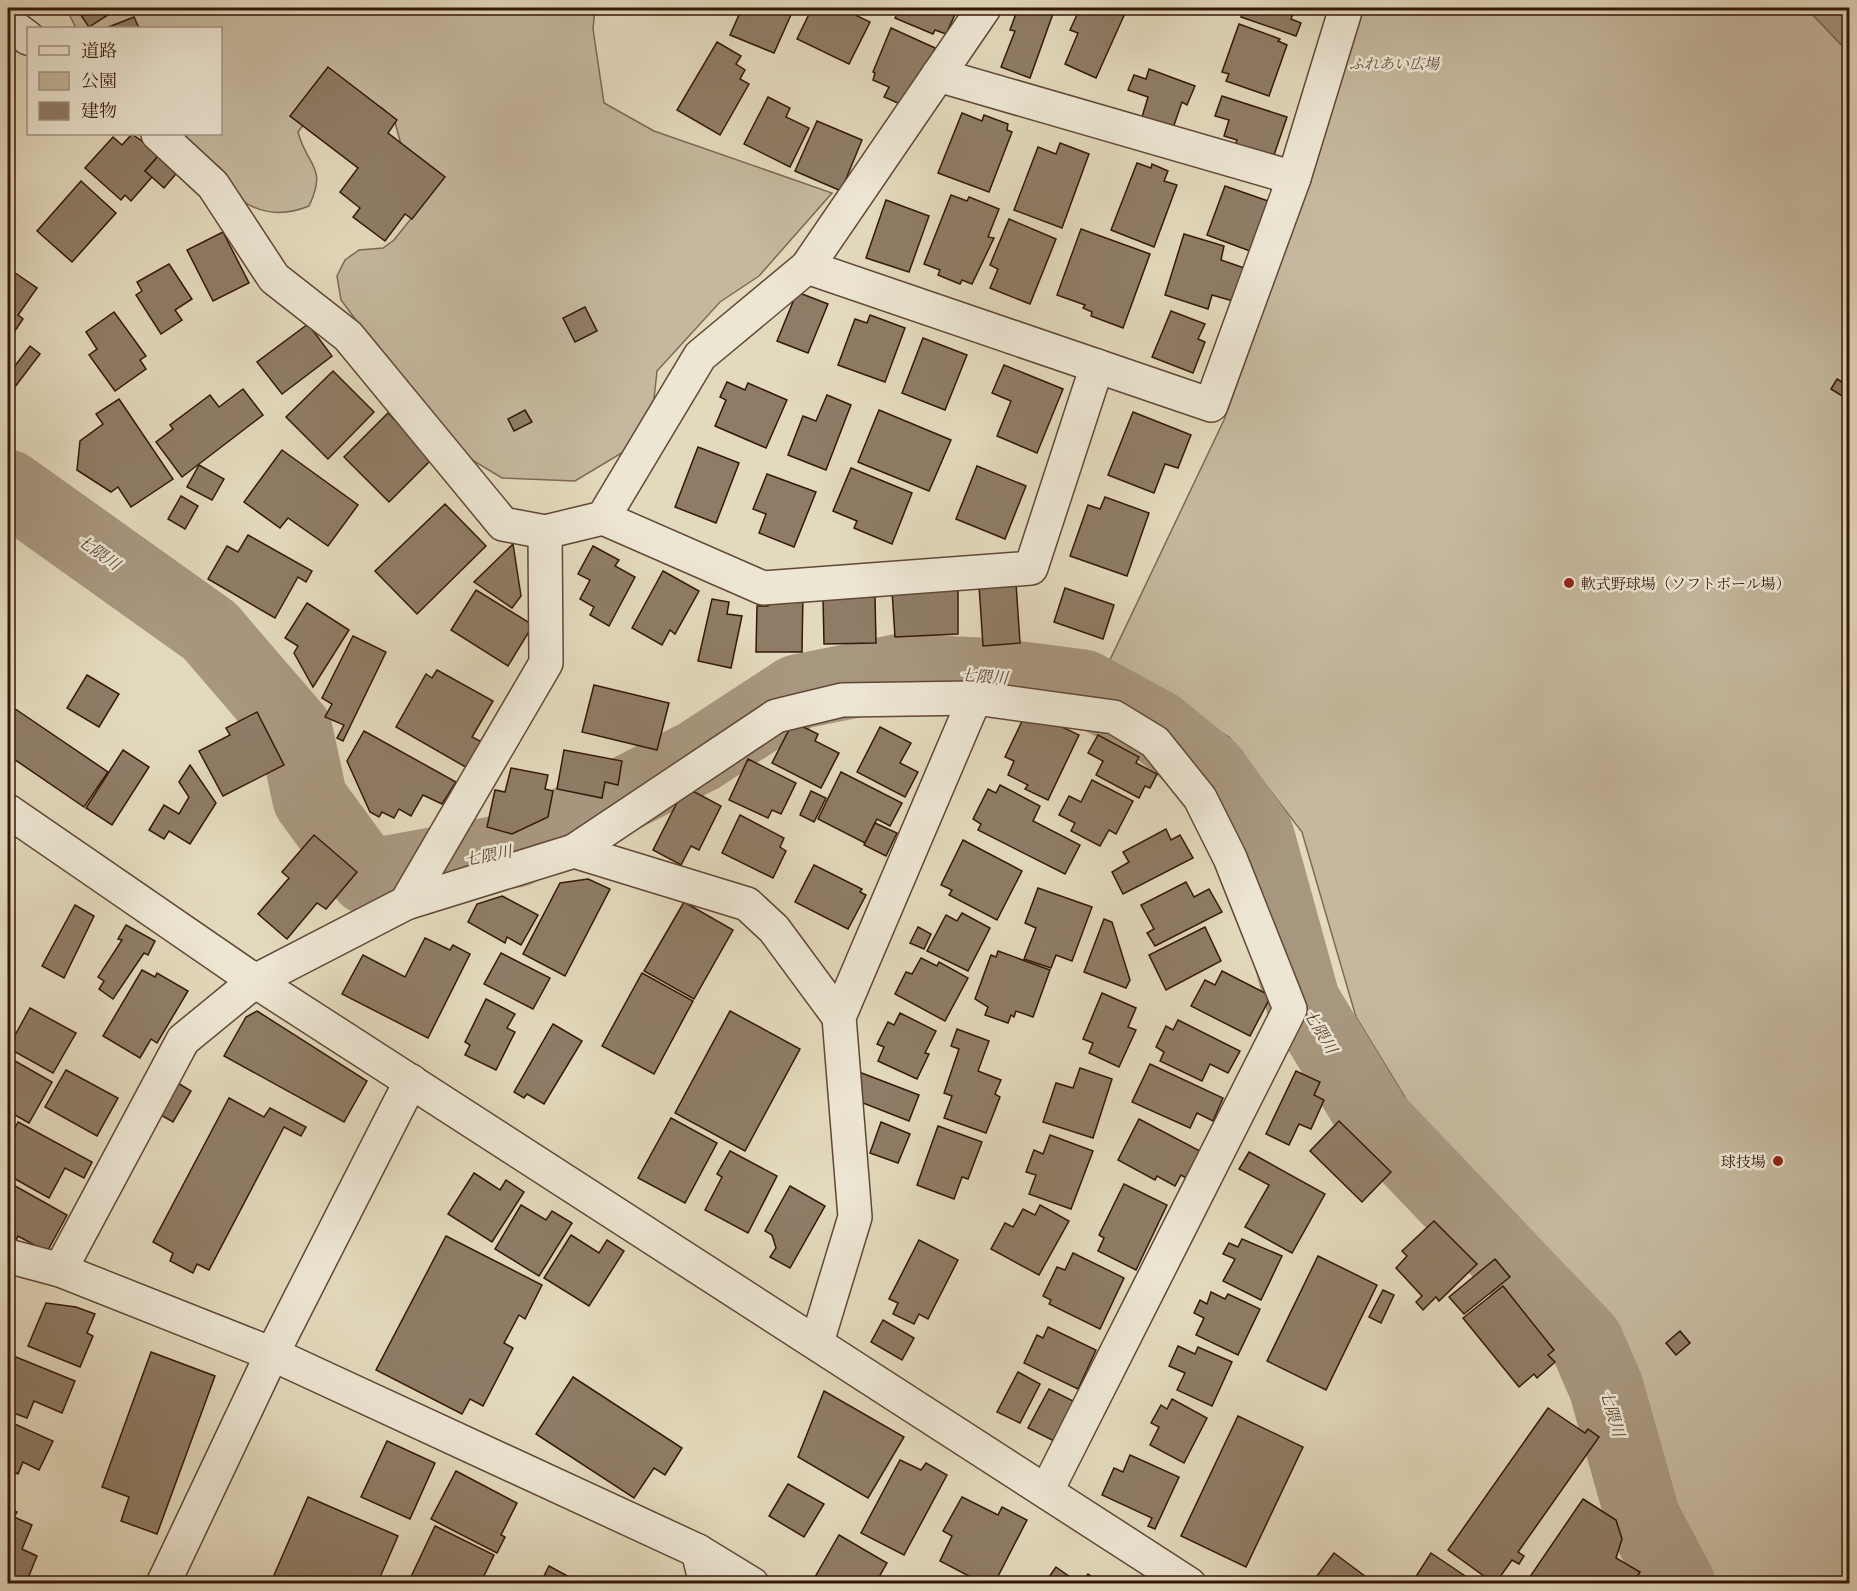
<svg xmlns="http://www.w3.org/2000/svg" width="1857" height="1591" font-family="'Libre Caslon Text','Noto Serif JP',serif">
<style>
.green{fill:#c5b89e;stroke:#7d6854;stroke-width:1.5}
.water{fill:#a8977f;stroke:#7a6450;stroke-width:1.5}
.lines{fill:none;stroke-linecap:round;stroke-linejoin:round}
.river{stroke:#a8977f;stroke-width:75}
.building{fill:#8f7c66;stroke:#351809;stroke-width:1.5}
.minor-casing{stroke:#604836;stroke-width:36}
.minor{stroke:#ede6d3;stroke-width:33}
.poi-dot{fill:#8f2418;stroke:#ede6d3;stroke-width:2}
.labels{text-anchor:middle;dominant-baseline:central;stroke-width:5;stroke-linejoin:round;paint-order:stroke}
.park-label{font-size:15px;font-style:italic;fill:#604836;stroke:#ede6d3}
.poi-label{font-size:15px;fill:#351809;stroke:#ede6d3;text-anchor:start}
.water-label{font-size:16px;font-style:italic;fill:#5d4432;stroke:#ede6d3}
</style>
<rect width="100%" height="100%" fill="#e3d9bc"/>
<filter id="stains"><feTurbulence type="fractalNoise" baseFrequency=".00333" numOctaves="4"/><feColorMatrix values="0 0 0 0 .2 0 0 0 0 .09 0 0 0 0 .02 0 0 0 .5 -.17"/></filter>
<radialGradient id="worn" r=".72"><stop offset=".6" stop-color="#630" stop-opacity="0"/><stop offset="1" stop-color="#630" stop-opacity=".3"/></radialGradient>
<!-- green -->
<g class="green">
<path d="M 66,8 L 595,8 L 593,29 L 604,103 L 654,131 L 832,193 L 759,276 L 720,302 L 657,371 L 650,436 L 575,481 L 502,478 L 457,451 L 414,398 L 341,300 L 337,276 L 345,260 L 359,250 L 383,248 L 394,240 L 414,215 L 416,198 L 394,119 L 382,108 L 364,99 L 316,107 L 298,132 C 307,167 328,166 309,206 C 246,232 216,175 181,134 L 220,134 L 220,28 L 76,28 Z"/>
<polygon points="1364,8 1849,8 1849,1583 1687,1583 1646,1490 1623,1368 1445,1163 1356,1017 1302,832 1229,737 1108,664 1224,420 1302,204 1297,204"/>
</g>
<!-- water -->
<polygon class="water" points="1806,8 1849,8 1849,53"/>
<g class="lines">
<!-- river -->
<polyline class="river" points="8,487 210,631 295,730 310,799 367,877 516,850 699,756 797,692 901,671 997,676 1083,687 1157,727 1211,771 1257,836 1303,1002 1374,1119 1586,1341 1606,1387 1643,1518 1678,1584"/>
</g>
<!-- building -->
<g class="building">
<polygon points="76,8 119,8 89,27"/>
<polygon points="742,8 794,8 774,53 730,35"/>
<polygon points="812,8 841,8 870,22 849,64 797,39"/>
<polygon points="900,8 958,8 946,34 935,30 933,34 895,18"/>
<polygon points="1018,8 1055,8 1030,78 1001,67 1015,31 1010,30"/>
<polygon points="1080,8 1117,8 1126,11 1096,78 1065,64 1078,33 1070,30"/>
<polygon points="1245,8 1295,8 1291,19 1301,23 1296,36 1241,17"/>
<polygon points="134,17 139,28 106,28"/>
<polygon points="1239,24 1280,39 1278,41 1287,45 1269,96 1226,81 1229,74 1222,72"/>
<polygon points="891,28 935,48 913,98 905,94 900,104 884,97 889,87 873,80 875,73 873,72"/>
<polygon points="717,42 741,56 736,64 745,70 740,79 749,84 720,135 677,110"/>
<polygon points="328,67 397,120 388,133 445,177 412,219 405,214 385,241 353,217 360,208 340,192 358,168 290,116"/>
<polygon points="1149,69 1195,86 1187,105 1182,102 1173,128 1142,117 1148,97 1128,90 1134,75 1146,79"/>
<polygon points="1222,96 1287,117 1273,158 1235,146 1237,140 1224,136 1229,120 1215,116"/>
<polygon points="768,97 790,108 786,117 809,128 790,167 744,144"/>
<polygon points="962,113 982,121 984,115 1008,124 1007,130 1012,132 989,192 938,173"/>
<polygon points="817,121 862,140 841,191 795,171"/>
<polygon points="132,134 160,154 145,171 152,177 131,201 125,195 121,200 85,168 113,137 122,145"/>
<polygon points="1060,143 1089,154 1062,228 1014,210 1038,147 1056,154"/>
<polygon points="160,154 181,168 164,188 145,171"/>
<polygon points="1137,163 1151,168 1152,164 1168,171 1164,181 1177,185 1154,247 1111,230"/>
<polygon points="81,181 116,213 72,262 37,231"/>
<polygon points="1225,186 1268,201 1250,251 1207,235"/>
<polygon points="951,195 967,201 969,197 999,209 988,237 994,238 972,284 962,280 960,284 938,275 940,270 924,264"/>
<polygon points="886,200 929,216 909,272 866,258"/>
<polygon points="1009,219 1056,239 1030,304 990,288 998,269 990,265"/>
<polygon points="1081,229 1150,254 1123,328 1091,316 1092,312 1083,308 1085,305 1057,295"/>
<polygon points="223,232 249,283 213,301 187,250"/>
<polygon points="1184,234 1224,246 1221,260 1250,270 1240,303 1212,295 1208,309 1165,295"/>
<polygon points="169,264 192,299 175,310 182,320 161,334 136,295 142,291 137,282"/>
<polygon points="8,268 37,288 18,315 23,319 8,341"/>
<polygon points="797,292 828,304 808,353 777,341"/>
<polygon points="585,307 597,331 575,342 563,318"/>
<polygon points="1171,311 1205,324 1198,339 1205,342 1193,373 1152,357"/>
<polygon points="114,312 146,356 140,360 146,369 115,391 89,355 97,349 86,332"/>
<polygon points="870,315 905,328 885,382 838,365 855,319 867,323"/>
<polygon points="308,324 332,356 282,394 257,362"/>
<polygon points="923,338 967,355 945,410 902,393"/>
<polygon points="30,346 40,354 8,396 8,375"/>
<polygon points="1004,365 1063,389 1037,453 997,436 1011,401 992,393"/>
<polygon points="333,371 374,412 328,459 286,417"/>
<polygon points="1837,379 1850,387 1850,401 1831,389"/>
<polygon points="727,382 745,390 748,383 787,400 766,448 715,426 726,400 720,397"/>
<polygon points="243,389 263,415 182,477 156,442 173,429 170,425 210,395 219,407"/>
<polygon points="827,395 851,405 826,470 788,455 803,416 816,421"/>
<polygon points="119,399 173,479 131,507 118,487 111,492 77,470 80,441 103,424 96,414"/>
<polygon points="525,410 532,422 514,431 508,419"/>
<polygon points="879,410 951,440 929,491 858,462"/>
<polygon points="1133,412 1191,435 1178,468 1165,464 1154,493 1108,475"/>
<polygon points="388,413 433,458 389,502 344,457"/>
<polygon points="698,447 739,463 716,523 675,507"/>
<polygon points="282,450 358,505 328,546 288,518 280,528 244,502"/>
<polygon points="199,465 224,479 212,500 187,487"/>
<polygon points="977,466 1026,486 1005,539 956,519"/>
<polygon points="851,468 912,493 892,544 854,528 857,521 833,511"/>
<polygon points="767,474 816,492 794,547 759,533 766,514 753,509"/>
<polygon points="181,496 198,506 185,529 168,519"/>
<polygon points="1105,497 1149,513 1127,576 1070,556 1088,505 1100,509"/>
<polygon points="445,504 486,546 417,614 375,571"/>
<polygon points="248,535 312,571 306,582 298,577 275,618 208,579 227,546 238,552"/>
<polygon points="513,544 521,596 512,608 474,582"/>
<polygon points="593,546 619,560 615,566 635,577 609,626 590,615 594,607 580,599 590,580 578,574"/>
<polygon points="663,571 699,591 675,634 670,630 662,645 632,628"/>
<polygon points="1016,583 1020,643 983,646 979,585"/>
<polygon points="958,588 958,634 895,637 892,591"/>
<polygon points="1065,588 1114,605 1103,639 1054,622"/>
<polygon points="476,590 533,625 508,666 451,630"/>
<polygon points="769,590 803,591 802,652 756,652 757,606 768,606"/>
<polygon points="875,597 876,643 824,644 823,598"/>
<polygon points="712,599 729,602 727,614 742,616 731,668 698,661"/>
<polygon points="307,603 349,630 313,687 294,653 298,646 285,638"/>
<polygon points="353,636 386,652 343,741 337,738 344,725 325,717 332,704 322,698"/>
<polygon points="437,670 493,701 472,737 484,743 469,769 396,727 426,674 432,678"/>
<polygon points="87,675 119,694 99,727 67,708"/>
<polygon points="594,685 669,703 657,750 582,732"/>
<polygon points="8,704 108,772 84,807 8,755"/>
<polygon points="257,712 284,765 223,796 199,751 230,735 226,728"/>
<polygon points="1035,714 1079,735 1048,800 1025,789 1028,785 1008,775 1014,761 1005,757 1025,715"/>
<polygon points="793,722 818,734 815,741 839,753 821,788 772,763"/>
<polygon points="880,727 911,743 900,763 918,772 905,797 857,772"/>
<polygon points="364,731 456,782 442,804 423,795 411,816 399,809 394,818 382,812 379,817 370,812 347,761"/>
<polygon points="1098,735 1139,757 1136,763 1157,774 1150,788 1145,786 1139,798 1096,775 1103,761 1088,753"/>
<polygon points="123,750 149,767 112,825 86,808"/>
<polygon points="564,750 622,761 618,785 605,782 602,798 557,789"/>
<polygon points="748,759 796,783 781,814 772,810 768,818 729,800"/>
<polygon points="190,765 216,803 190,844 169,831 164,839 149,830 164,805 179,814 189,797 179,782"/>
<polygon points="511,768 548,775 545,789 553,791 548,817 512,834 487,827 495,790 505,792"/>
<polygon points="841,772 902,803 890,826 877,819 865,843 818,819"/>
<polygon points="1092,780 1133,801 1116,834 1109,830 1100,846 1071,831 1075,823 1059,815 1069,796 1081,802"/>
<polygon points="1000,785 1040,806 1033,821 1080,845 1065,874 978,830 981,824 973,819 988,789 996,793"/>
<polygon points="685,787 721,806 699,850 691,846 681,865 653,850"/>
<polygon points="811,791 826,798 814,822 800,815"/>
<polygon points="740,815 784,838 780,847 786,851 773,878 722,853"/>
<polygon points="875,823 897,833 886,856 864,845"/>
<polygon points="1166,829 1171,840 1180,835 1193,858 1123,894 1112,872 1129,862 1123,852"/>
<polygon points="314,835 357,872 326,909 317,903 287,939 258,914 289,878 282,872"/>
<polygon points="963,840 1022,871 997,920 949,895 952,890 941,885"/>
<polygon points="814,865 862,889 860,892 866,895 848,929 795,902"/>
<polygon points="588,879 610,889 565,976 523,954 560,883"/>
<polygon points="1186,882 1194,897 1209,889 1222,912 1155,946 1147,933 1154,929 1141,905"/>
<polygon points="1038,888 1092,907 1072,961 1056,955 1051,968 1024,959 1036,928 1025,923"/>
<polygon points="502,896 538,915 521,945 507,937 505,943 468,922 477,904"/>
<polygon points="684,902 733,930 694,999 644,971"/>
<polygon points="75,905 94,916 64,978 42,966"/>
<polygon points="962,913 990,928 968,971 927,951 946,915 957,921"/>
<polygon points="1104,919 1112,922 1130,980 1126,988 1084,972"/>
<polygon points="126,925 155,941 148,955 144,953 113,999 99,989 104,981 98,977 122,940 118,939"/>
<polygon points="918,927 931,934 924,949 910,943"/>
<polygon points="1205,927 1221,961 1166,990 1149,955"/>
<polygon points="425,938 450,950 453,945 470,954 428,1038 342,994 363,955 405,977"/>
<polygon points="998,951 1050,970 1033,1017 1016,1011 1014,1017 1011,1015 1008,1023 985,1015 988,1007 975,999 991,955 996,957"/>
<polygon points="501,953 550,978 533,1009 484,984"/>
<polygon points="921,958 937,966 939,962 968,978 945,1021 895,994 906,972 912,974"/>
<polygon points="142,970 155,977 157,973 188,991 157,1043 151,1039 140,1058 103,1036"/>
<polygon points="1222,971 1271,996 1250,1036 1191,1006 1205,980 1215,985"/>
<polygon points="642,973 693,1001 654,1074 602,1046"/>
<polygon points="1102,993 1136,1008 1128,1027 1136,1030 1119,1067 1089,1053 1093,1043 1083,1039"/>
<polygon points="486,999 515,1014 507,1028 515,1032 496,1070 465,1055 470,1045 465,1042"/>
<polygon points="30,1008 76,1033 53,1073 8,1048"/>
<polygon points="257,1011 367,1081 344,1122 224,1056 246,1017"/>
<polygon points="730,1011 800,1049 745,1151 675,1113"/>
<polygon points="900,1013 936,1031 925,1053 929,1054 917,1079 878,1061 884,1047 877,1044 888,1022 894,1025"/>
<polygon points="1178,1020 1240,1051 1228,1073 1210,1064 1202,1081 1160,1061 1164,1052 1156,1047 1166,1026 1173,1030"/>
<polygon points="553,1024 582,1041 544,1104 527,1094 524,1098 514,1092"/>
<polygon points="957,1029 989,1041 978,1071 1001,1080 995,1094 1000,1097 986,1133 944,1118 952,1096 944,1093 959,1049 951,1046"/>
<polygon points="8,1057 52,1082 29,1123 8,1111"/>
<polygon points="1150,1064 1223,1098 1213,1121 1197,1113 1190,1128 1132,1102"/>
<polygon points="1080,1068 1112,1079 1093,1138 1043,1122 1056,1083 1073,1088"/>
<polygon points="66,1070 118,1098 97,1136 45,1107"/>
<polygon points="1296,1071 1320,1082 1314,1095 1324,1100 1311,1129 1299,1124 1289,1145 1266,1134"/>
<polygon points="859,1072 919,1095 909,1121 863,1103"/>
<polygon points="173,1080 191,1091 173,1122 154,1111"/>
<polygon points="229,1098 264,1117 270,1108 306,1127 301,1136 284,1127 209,1270 197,1264 193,1273 170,1261 173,1253 153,1242"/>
<polygon points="671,1118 717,1143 685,1203 638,1178"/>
<polygon points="1139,1119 1200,1151 1186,1178 1181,1175 1175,1186 1157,1176 1155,1180 1118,1160"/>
<polygon points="1339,1121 1391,1172 1362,1202 1310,1151"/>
<polygon points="18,1122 92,1162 84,1178 65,1168 49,1198 8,1175 8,1141"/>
<polygon points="881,1122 910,1134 898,1163 870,1153"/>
<polygon points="938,1126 982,1142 968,1179 962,1177 954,1199 917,1185"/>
<polygon points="1050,1135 1093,1151 1071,1209 1029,1194 1036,1175 1026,1172 1034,1150 1043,1154"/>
<polygon points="730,1151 777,1176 748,1233 705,1210 722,1177 717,1174"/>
<polygon points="1249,1152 1325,1194 1292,1253 1245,1227 1269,1185 1239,1169"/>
<polygon points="474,1173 500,1190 506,1180 524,1192 492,1242 448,1214"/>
<polygon points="8,1182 67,1215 47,1252 18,1236 15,1243 8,1239"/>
<polygon points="1124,1184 1167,1205 1136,1270 1098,1251 1104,1238 1099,1235"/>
<polygon points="790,1186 825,1206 790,1268 770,1257 776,1248 772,1235 765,1231"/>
<polygon points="521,1205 546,1220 552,1211 572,1223 539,1276 495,1249"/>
<polygon points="1040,1205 1069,1221 1039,1275 991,1249 1005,1223 1013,1227 1023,1209 1035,1215"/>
<polygon points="1434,1221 1477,1264 1439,1301 1436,1297 1423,1310 1416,1302 1422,1296 1396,1268 1407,1256 1402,1251"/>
<polygon points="571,1235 599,1253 607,1240 624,1251 589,1306 544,1278"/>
<polygon points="446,1236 542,1285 525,1319 519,1315 504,1343 513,1348 483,1406 470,1399 462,1414 376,1370"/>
<polygon points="1242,1239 1282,1256 1261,1300 1223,1281 1235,1259 1223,1254 1229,1243 1238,1247"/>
<polygon points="919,1240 958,1260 928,1319 919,1314 914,1324 893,1314 898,1303 889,1299"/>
<polygon points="1073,1253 1124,1278 1100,1329 1049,1304 1051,1300 1043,1296 1057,1267 1065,1270"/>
<polygon points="1318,1256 1377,1285 1326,1390 1267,1361"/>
<polygon points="1495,1259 1510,1277 1464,1314 1449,1297"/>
<polygon points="1503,1286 1554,1350 1548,1355 1555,1362 1537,1378 1534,1374 1519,1387 1463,1318"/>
<polygon points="1383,1290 1394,1295 1381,1323 1369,1317"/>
<polygon points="1211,1292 1225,1299 1228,1294 1260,1309 1238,1355 1196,1335 1204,1318 1194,1313 1200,1300 1207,1304"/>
<polygon points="46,1303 76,1307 95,1314 87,1333 93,1336 80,1367 28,1346"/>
<polygon points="883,1320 914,1338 902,1360 871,1342"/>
<polygon points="1048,1327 1096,1350 1078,1389 1024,1363 1037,1335 1043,1338"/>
<polygon points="1680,1331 1690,1343 1676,1355 1666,1343"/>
<polygon points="1178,1346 1195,1354 1198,1347 1232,1362 1212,1406 1177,1390 1185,1373 1169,1366"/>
<polygon points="151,1352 215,1376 157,1534 121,1521 129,1497 102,1487"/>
<polygon points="11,1355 75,1381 62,1413 34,1401 27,1418 8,1411 8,1363"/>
<polygon points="1018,1372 1040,1384 1020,1423 997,1412"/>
<polygon points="573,1377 682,1448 665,1475 654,1468 634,1498 536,1434"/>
<polygon points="1049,1389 1077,1403 1058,1443 1028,1428"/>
<polygon points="824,1391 904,1437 868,1498 798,1457"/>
<polygon points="1172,1399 1207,1418 1184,1463 1150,1445 1159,1427 1151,1423 1161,1405 1167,1409"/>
<polygon points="1548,1408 1585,1433 1588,1429 1599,1437 1518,1552 1524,1556 1519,1564 1512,1560 1495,1584 1448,1550"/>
<polygon points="1238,1416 1303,1447 1246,1567 1181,1536"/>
<polygon points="8,1421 53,1441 39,1470 23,1462 18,1474 8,1469"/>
<polygon points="387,1441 435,1463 410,1519 361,1497"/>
<polygon points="1130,1455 1179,1477 1155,1529 1148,1526 1152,1518 1102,1495 1114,1468 1123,1472"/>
<polygon points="900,1460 921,1470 926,1463 947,1475 904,1555 861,1533"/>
<polygon points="456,1471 517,1503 501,1535 505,1537 497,1553 431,1519"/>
<polygon points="788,1484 824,1504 804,1537 769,1516"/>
<polygon points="308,1497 398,1536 377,1584 271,1582"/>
<polygon points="962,1497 998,1515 1002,1507 1027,1520 994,1584 984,1584 940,1561 952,1536 943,1531"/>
<polygon points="1583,1499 1616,1520 1622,1539 1616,1558 1640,1572 1633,1584 1525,1584"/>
<polygon points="8,1508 17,1512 14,1517 32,1525 22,1549 37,1556 26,1583 11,1577 14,1573 8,1570"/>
<polygon points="435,1526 494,1555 480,1584 408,1583"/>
<polygon points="839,1535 887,1563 875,1584 811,1584"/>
<polygon points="1334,1553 1370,1580 1367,1584 1311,1584"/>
<polygon points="1431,1553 1477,1584 1423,1584 1415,1578"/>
<polygon points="549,1566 582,1584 540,1584"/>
<polygon points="1056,1567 1080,1584 1044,1584"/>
<polygon points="1088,1574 1102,1584 1082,1584"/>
</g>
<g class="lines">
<defs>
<g id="minor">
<polyline points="8,23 28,38"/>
<polyline points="938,75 1294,178"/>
<polyline points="158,134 213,185 274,278 348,336 503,524 545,532"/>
<polyline points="807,267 1211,405 1294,178 1346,8"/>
<polyline points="603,518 763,588 1031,568 1097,366"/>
<polyline points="8,811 255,981 1189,1584"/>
<polyline points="574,851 776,716 842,700 975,698 1114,717 1155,742 1200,798 1230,858 1290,1009 1047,1490"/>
<polyline points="406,903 546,663 545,532 603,518 700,356 807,267 984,8"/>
<polyline points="8,1256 60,1270 272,1354 698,1551 706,1584"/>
<polyline points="60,1270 183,1040 255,981 406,903 574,851 747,904 774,929 839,1017"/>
<polyline points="817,1342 855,1217 839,1017 975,698"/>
<polyline points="698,1551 752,1584"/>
<polyline points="163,1584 272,1354 411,1081"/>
</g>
</defs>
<!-- minor casing -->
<use href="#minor" class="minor-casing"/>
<!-- minor -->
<use href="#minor" class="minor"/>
</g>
<!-- markers -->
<g class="poi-dot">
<circle cx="1569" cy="583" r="6"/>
<circle cx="1778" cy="1161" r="6"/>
</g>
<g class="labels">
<!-- park labels -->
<g class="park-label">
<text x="1394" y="63">ふれあい広場</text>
</g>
<!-- poi labels -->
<g class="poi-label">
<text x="1581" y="583">軟式野球場（ソフトボール場）</text>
<text x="1766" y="1161" text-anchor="end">球技場</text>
</g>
<!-- water labels -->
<g class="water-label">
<text transform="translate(99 552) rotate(35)">七隈川</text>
<text transform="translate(984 676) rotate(4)">七隈川</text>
<text transform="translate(488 855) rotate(-11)">七隈川</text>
<text transform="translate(1321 1031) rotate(59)">七隈川</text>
<text transform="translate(1613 1413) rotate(74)">七隈川</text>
</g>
</g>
<!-- margin -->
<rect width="1857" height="1591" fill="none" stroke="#e3d9bc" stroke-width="30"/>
<rect x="9" y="9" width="1839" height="1573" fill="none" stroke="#351809" stroke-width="3"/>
<rect x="15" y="15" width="1827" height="1561" fill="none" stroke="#351809" stroke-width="1.5"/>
<!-- legend -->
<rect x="27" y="27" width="195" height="108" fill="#ede6d3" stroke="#a39482" stroke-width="1.5"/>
<rect x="39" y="46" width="30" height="9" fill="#ede6d3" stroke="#a39482" stroke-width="1.5"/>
<text x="81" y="57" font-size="18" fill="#351809">道路</text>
<rect x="39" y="72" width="30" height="18" fill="#c5b89e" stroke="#a39482" stroke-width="1.5"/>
<text x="81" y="87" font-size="18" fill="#351809">公園</text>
<rect x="39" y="102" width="30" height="18" fill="#8f7c66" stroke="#a39482" stroke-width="1.5"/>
<text x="81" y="117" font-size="18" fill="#351809">建物</text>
<rect width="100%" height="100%" filter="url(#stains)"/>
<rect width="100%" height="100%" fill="url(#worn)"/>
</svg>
